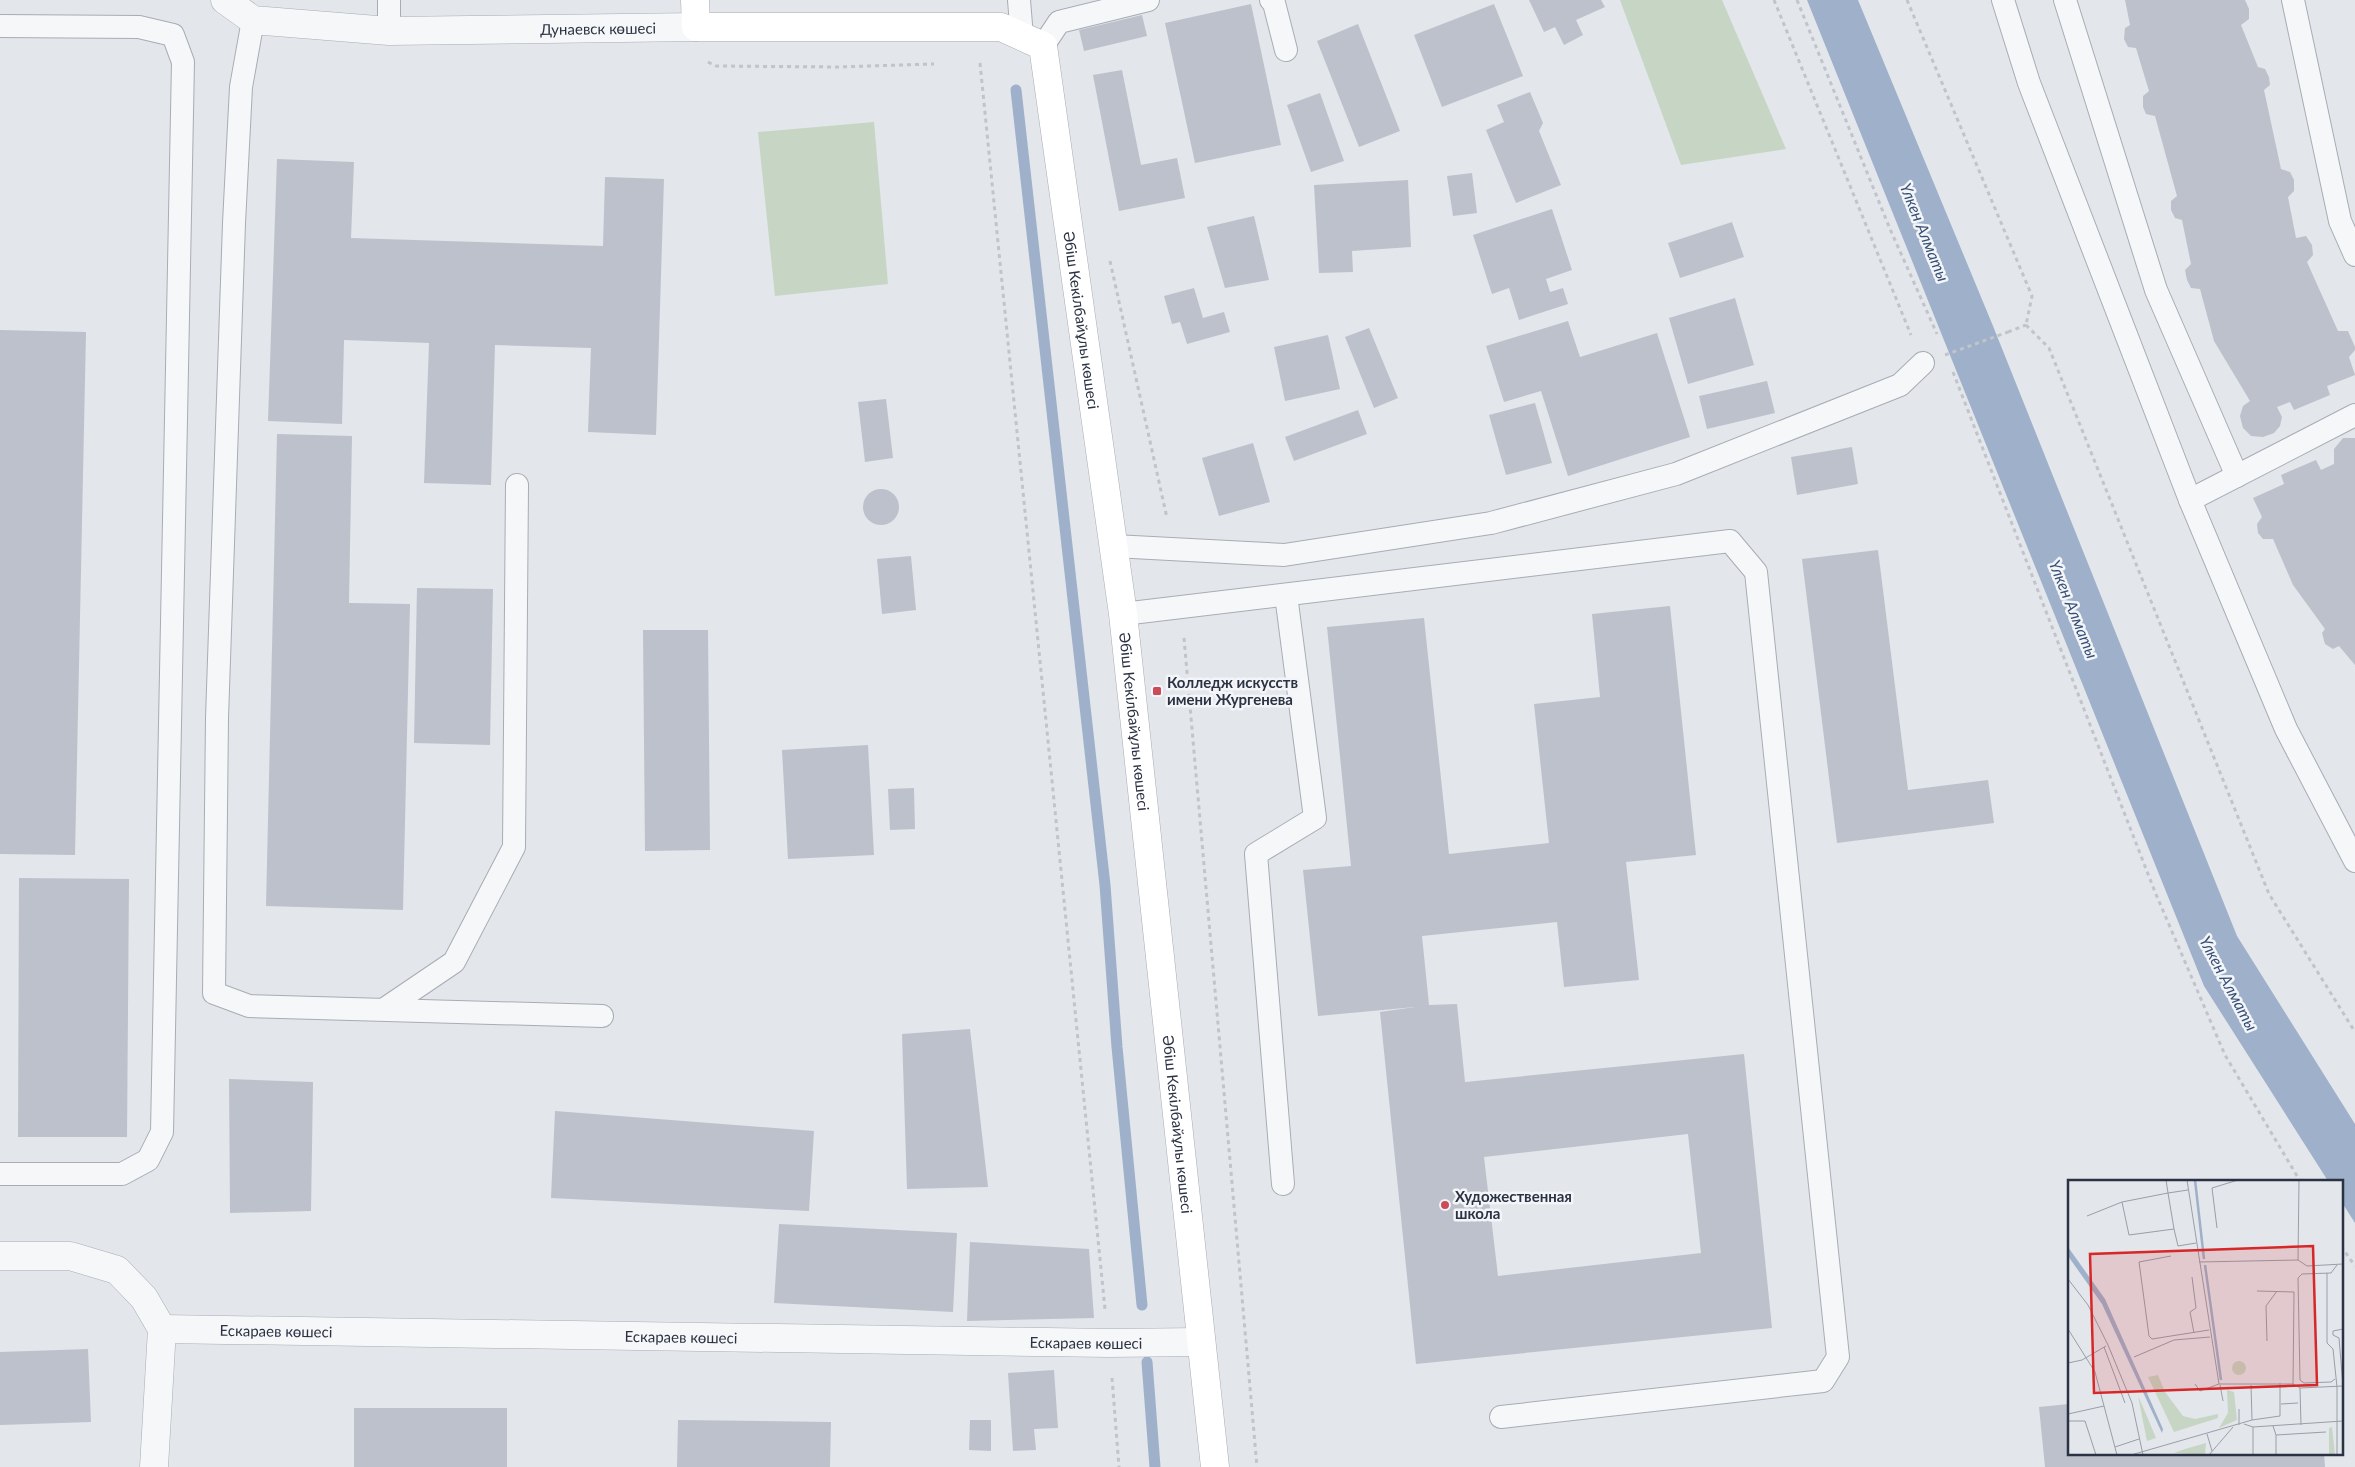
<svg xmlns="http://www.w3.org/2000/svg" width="2355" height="1467" font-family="Lato,sans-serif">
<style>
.green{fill:#c7d5c4}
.water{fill:#9fb1ca}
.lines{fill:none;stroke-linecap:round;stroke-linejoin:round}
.stream{stroke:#9fb1ca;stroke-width:11}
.building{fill:#bdc1cb;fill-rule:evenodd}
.lane-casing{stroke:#a8acb5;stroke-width:24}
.street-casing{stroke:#a8acb5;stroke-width:29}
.secondary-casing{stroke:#a8acb5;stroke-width:29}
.path{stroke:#c1c4ca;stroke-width:3;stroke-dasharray:4 4;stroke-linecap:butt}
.lane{stroke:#f6f7f9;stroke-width:22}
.street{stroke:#f6f7f9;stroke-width:28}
.secondary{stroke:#fff;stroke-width:28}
.path-bridge{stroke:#c1c4ca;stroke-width:3;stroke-dasharray:4 4;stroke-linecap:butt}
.poi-dot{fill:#cc4b58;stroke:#f3f5f8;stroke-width:2}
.labels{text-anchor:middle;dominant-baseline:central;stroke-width:5;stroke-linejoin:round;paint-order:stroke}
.street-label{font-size:15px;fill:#2b3243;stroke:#f3f5f8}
.poi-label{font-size:15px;font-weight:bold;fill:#2b3243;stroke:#f3f5f8;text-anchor:start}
.water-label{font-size:16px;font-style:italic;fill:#354f76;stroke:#f3f5f8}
.inset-river{fill:none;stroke:#9fb1ca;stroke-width:2.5}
.inset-road{fill:none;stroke:#999ea8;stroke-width:1}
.view{fill:#d62828;fill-opacity:0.15;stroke:#d62828;stroke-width:2.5}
.inset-edge{fill:none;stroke:#2b3243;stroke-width:2.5}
</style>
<rect width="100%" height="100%" fill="#e3e6eb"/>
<!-- green -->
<g class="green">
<polygon points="1620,0 1722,0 1786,149 1681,165"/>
<polygon points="874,122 888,284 775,296 758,132"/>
</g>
<!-- water -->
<polygon class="water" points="1807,0 1858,0 1993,326 2237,936 2355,1124 2355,1223 2341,1201 2341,1181 2328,1181 2204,986"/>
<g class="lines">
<!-- stream -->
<g class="stream">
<polyline points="1016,90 1105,885 1117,1047 1142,1305"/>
<polyline points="1147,1362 1155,1467"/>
</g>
</g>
<!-- building -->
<g class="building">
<polygon points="1529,0 1601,0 1605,7 1576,20 1583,35 1564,45 1555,27 1544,32"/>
<polygon points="2125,0 2245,0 2249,9 2249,19 2241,25 2258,67 2265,69 2269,77 2270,85 2264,90 2281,169 2290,172 2294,180 2294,191 2288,197 2296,238 2306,236 2312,245 2313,255 2307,262 2338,331 2348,331 2355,347 2355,350 2349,357 2355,375 2327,386 2330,395 2294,410 2290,402 2277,407 2282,417 2280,426 2274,433 2263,437 2251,436 2243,428 2240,416 2243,406 2250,401 2214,341 2200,289 2191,288 2187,280 2185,270 2191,264 2182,220 2175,218 2171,210 2171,201 2177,196 2155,116 2146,114 2143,107 2143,96 2149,91 2136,48 2128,47 2124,39 2125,28 2130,25"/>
<polygon points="1251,4 1281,145 1195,163 1165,23"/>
<polygon points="1494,4 1523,76 1442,107 1414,35"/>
<polygon points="1142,15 1147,36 1084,51 1079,30"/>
<polygon points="1358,24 1400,131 1359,147 1317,41"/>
<polygon points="1122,70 1141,165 1177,158 1185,198 1119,211 1093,75"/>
<polygon points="1530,92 1543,123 1539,131 1561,185 1516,203 1486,130 1504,122 1497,105"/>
<polygon points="1320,93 1344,161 1311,172 1287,105"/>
<polygon points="277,159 354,162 351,238 603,246 605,177 664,179 656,435 588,432 591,348 495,345 491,485 424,483 429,343 344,340 342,424 268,421"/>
<polygon points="1472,173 1477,213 1453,216 1447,176"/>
<polygon points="1408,180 1411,247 1352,251 1353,272 1319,273 1314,185"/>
<polygon points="1552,209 1572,270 1546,279 1550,292 1563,288 1568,304 1519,320 1509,288 1492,294 1473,235"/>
<polygon points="1254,216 1269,280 1225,288 1207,227"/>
<polygon points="1732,222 1744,257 1680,278 1668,243"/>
<polygon points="1194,288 1203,318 1224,312 1230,332 1187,344 1180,322 1172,324 1164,296"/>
<polygon points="1735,298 1754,365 1688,384 1669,318"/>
<polygon points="1568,321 1580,357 1657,333 1690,437 1568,476 1541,391 1504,402 1486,346"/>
<polygon points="1369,328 1398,398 1374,408 1345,337"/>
<polygon points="0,330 86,332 75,855 0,854"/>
<polygon points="1328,335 1340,389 1285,401 1274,347"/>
<polygon points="1767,381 1775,413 1707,429 1699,396"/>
<polygon points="886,399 893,458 865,462 858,402"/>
<polygon points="1535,403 1552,463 1506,475 1489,415"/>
<polygon points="1358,410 1367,434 1294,461 1285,437"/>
<polygon points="277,434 352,436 349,603 410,604 403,910 266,906"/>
<polygon points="2343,438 2355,438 2355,665 2339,646 2333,649 2325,644 2322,633 2325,629 2293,585 2273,539 2263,539 2258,533 2257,524 2262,517 2253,498 2284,484 2281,475 2316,460 2321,470 2334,464 2334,449"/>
<polygon points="1253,443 1270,502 1219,516 1202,458"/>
<polygon points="1852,447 1858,484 1797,495 1791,457"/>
<circle cx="881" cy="507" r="18"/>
<polygon points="1878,550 1908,790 1988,780 1994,823 1837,843 1802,559"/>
<polygon points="911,556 916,610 882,614 877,559"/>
<polygon points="417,588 493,589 490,745 414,743"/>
<path d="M 1670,606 L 1696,855 L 1626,862 L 1639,980 L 1564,987 L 1557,922 L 1422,936 L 1429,1005 L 1457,1004 L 1465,1082 L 1744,1054 L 1772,1328 L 1416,1364 L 1380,1012 L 1415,1007 L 1318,1016 L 1303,870 L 1351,866 L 1327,627 L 1424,618 L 1449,854 L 1549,843 L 1534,704 L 1600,697 L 1592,614 ZM 1688,1134 L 1701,1253 L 1498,1276 L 1484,1157 Z"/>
<polygon points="643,630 708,630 710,850 645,851"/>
<polygon points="868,745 874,855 788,859 782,750"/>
<polygon points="914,788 915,829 890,830 888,789"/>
<polygon points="19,878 129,879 127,1137 18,1137"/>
<polygon points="970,1029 988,1187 907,1189 902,1034"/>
<polygon points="229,1079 313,1082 311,1211 230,1213"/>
<polygon points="555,1111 814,1131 809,1211 551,1198"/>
<polygon points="779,1224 957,1233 953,1312 774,1303"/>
<polygon points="970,1242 1089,1249 1094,1318 967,1321"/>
<polygon points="88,1349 91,1422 0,1425 0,1352"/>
<polygon points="1054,1370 1058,1428 1034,1429 1036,1450 1013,1451 1008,1373"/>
<polygon points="2069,1404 2069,1453 2324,1453 2325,1467 2045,1467 2039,1407"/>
<rect x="354" y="1408" width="153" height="59"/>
<polygon points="678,1420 831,1422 830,1467 677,1467"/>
<polygon points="970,1420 991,1420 991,1451 969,1450"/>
</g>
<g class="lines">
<defs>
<g id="lane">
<polyline points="1019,0 1022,37"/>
<polyline points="1271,0 1274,3 1286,50"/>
<polyline points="2003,0 2029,83 2190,500 2286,729 2355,861"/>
<polyline points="2065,0 2156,290 2237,476"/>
<polyline points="2293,0 2340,221 2355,255"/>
<polyline points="253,20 241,87 234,223 217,718 214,993 249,1006 602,1016"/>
<polyline points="0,26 139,27 173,35 183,62 162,1132 148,1160 122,1174 0,1174"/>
<polyline points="389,31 389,0"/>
<polyline points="1043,46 1059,22 1148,0"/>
<polyline points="2190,500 2355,415"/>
<polyline points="1114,546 1284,555 1491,523 1676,474 1900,385 1923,363"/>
<polyline points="1123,614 1730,541 1756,572 1838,1357 1823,1381 1501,1417"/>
<polyline points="386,1008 454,962 514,847 517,485"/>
<polyline points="1283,1184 1256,854 1315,818 1286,595"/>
</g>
<g id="street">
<path id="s1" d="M 225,0 L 253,20 L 389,31 L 696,27"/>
<polyline points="0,1256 70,1256 117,1270 144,1298 162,1329 154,1467"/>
<path id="s2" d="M 162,1329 L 1109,1343 L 1200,1342"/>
</g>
<g id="secondary">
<path id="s3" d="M 695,0 L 696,27 L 1001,27 L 1043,46 L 1123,614 L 1215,1467"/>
</g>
</defs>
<!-- lane casing -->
<use href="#lane" class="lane-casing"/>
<!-- street casing -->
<use href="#street" class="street-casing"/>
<!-- secondary casing -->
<use href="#secondary" class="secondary-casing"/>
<!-- path -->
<g class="path">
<polyline points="1774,0 1911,335"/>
<polyline points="1797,0 1890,229 1937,334"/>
<polyline points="1907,0 2032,296 2026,325"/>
<polyline points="708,62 716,66 839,67 934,64"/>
<polyline points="980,63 1105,1309"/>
<polyline points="1110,261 1167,518"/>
<polyline points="2026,325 2049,348 2269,894 2355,1032"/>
<polyline points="2008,332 2026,325"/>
<polyline points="1953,372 2155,892 2225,1055 2300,1181"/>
<polyline points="1184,638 1257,1467"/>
<polyline points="2341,1246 2355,1266"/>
<polyline points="1112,1378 1119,1467"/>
</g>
<!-- lane -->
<use href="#lane" class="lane"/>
<!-- street -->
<use href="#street" class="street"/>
<!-- secondary -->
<use href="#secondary" class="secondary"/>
<!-- path-bridge -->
<polyline class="path-bridge" points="1945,355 2008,332"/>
</g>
<!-- markers -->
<g class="poi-dot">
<rect x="1152" y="686" width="10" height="10" rx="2.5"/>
<circle cx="1445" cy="1205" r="5"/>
</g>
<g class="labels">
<!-- street labels -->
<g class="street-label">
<text stroke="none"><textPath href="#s1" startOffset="380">Дунаевск көшесі</textPath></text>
<text stroke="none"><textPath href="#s3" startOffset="655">Әбіш Кекілбайұлы көшесі</textPath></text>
<text stroke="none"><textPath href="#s3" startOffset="1060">Әбіш Кекілбайұлы көшесі</textPath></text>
<text stroke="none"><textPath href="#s3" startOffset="1465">Әбіш Кекілбайұлы көшесі</textPath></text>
<text stroke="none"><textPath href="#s2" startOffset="114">Ескараев көшесі</textPath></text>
<text stroke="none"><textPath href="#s2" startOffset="519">Ескараев көшесі</textPath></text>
<text stroke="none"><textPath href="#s2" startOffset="924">Ескараев көшесі</textPath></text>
</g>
<!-- poi labels -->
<g class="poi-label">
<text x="1167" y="682">Колледж искусств<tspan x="1167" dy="17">имени Жургенева</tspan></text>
<text x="1455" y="1196">Художественная<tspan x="1455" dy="17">школа</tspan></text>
</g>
<!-- water labels -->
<g class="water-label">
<text transform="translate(1925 232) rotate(68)">Үлкен Алматы</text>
<text transform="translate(2074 609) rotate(68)">Үлкен Алматы</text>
<text transform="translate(2229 983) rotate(62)">Үлкен Алматы</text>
</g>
</g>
<!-- overview -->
<g transform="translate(2068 1180)">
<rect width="275" height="275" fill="#e3e6eb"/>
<path d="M164 188a7 7 0 1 1 14 0a7 7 0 1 1-14 0ZM 90,195 L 97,212 L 115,236 L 127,239 L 150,234 L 150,238 L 106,252 L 80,197 ZM 159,210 L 166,212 L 169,240 L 151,248 L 160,233 ZM 70,216 L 75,227 L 88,258 L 79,261 ZM 264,247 L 267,275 L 261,275 L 261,248 ZM 138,263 L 137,275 L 106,273 L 117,269 Z" fill="#c7d5c4"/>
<path d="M 0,67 L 37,119 L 95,249 L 94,253 L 34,124 L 0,76 Z" fill="#9fb1ca"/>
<path class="inset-river" d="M 127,0 L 136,79M 137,85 L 153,200"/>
<path class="inset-road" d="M 98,0 L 100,13 L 120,10M 119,0 L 151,204 L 225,204 L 232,208 L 275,206M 231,0 L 230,80 L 239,86 L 275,84M 19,36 L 54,22 L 100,13 L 106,49 L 61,55 L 54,22M 149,48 L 144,8 L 170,0M 106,49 L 110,66 L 128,63M 103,76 L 71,82 L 81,156 L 84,159 L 141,150M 131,82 L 230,80M 259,93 L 259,163 L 265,169 L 269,207 L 269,275M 124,97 L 128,128 L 122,132 L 126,153M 0,99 L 20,125 L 40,165 L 64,223 L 75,275M 189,111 L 226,112 L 225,204M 0,149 L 27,192 L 49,275M 199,161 L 198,126 L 209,111M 36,167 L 57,223M 66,177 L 106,160 L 142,157M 0,183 L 14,180 L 38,166M 267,199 L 263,202 L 236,203 L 232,200 L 230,98 L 234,94 L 263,93 L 269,85M 127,204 L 132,211 L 151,204M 152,205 L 155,221M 183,205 L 184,240M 275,206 L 271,158 L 265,155 L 265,151 L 275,149M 232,208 L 233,245M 213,224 L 230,223M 0,234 L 36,226M 0,241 L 17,241 L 28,275M 176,244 L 185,247 L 275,241M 171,245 L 171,229M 205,246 L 208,255 L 258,252M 185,247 L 185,275M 139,254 L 144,271M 208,255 L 208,275M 47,267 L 71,259M 63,275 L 184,240 L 212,236 L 212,203M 141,275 L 165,247"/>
<path class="view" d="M 245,66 L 249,205 L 26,213 L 22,74 Z"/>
<rect width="275" height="275" class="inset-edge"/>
</g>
</svg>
